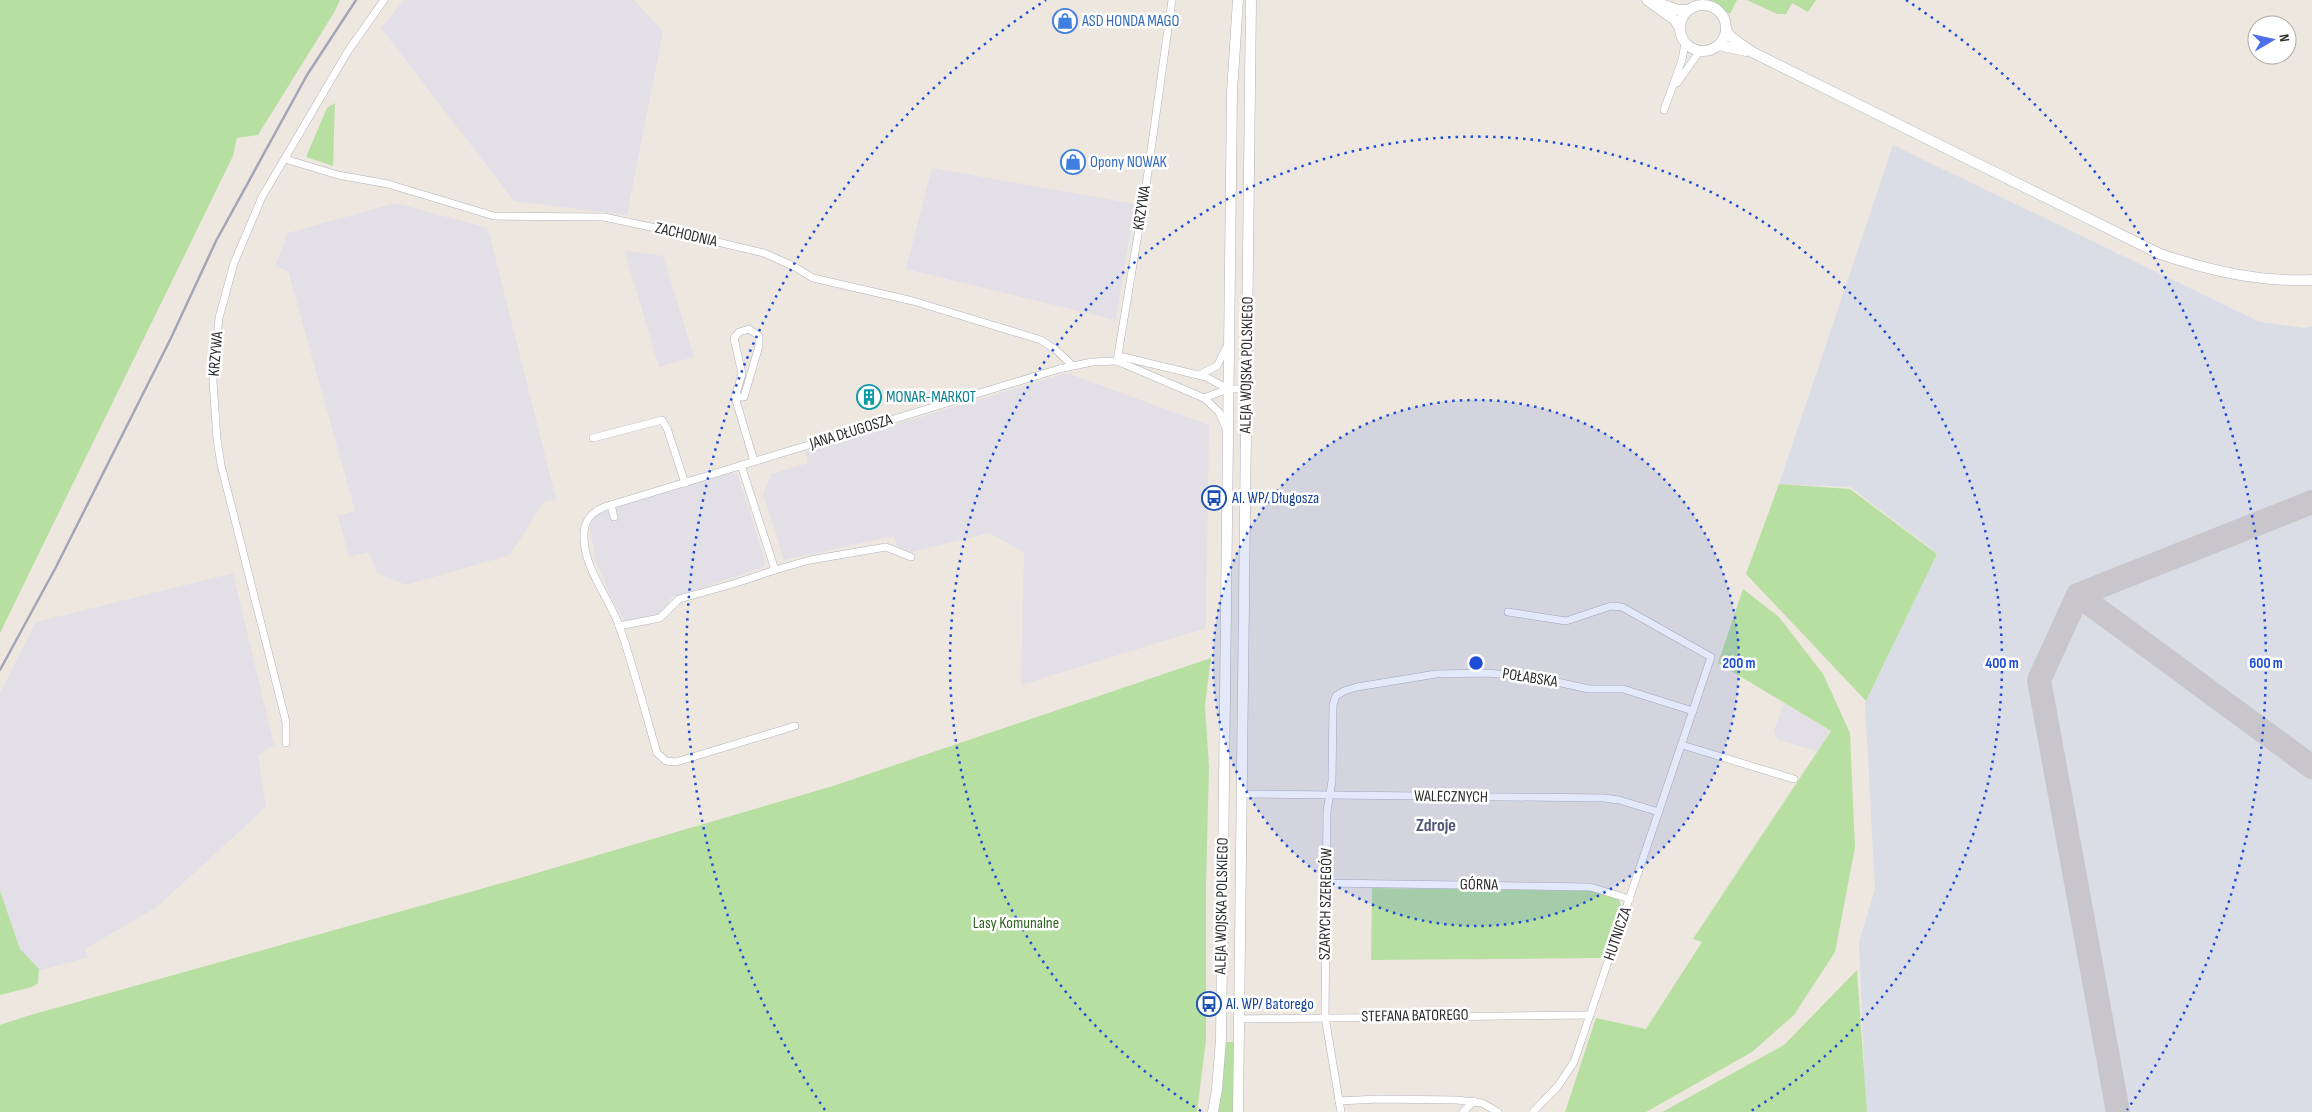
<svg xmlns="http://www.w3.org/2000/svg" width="2312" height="1112" font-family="'Sofia Sans Condensed',sans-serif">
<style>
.industrial{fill:#e2e0e6}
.airport{fill:#dbdde6}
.green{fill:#b8dfa2}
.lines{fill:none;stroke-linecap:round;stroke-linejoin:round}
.taxiway{stroke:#c8c6ca;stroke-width:24}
.street-casing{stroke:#b1b3bc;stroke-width:8}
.secondary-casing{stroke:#b1b3bc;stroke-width:11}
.street{stroke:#fff;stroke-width:7}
.secondary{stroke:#fff;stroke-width:10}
.rail{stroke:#a3a6b5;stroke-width:2.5}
.ring{fill:none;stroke:#1d4ed8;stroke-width:2.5;stroke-dasharray:2.5 5}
.labels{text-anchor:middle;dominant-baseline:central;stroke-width:5;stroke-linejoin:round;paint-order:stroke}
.shop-label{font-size:16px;fill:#366cbe;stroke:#fff;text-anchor:start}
.street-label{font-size:16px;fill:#2d2d2d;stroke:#fff}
.culture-label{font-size:16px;fill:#0d838f;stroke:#fff;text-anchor:start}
.transit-label{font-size:16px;fill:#164399;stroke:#fff;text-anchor:start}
.park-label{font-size:16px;fill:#306521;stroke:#fff}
.neighbourhood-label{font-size:18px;font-weight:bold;fill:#50587a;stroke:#fff}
.centre{fill:#1d4ed8;stroke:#fff;stroke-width:2.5}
.ring-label{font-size:15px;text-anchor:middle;font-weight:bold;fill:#1d4ed8;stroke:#fff;stroke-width:5;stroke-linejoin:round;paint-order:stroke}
</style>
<rect width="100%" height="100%" fill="#ede7e0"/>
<!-- industrial -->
<g class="industrial">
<polygon points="404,0 634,0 663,31 627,215 514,201 381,28"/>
<polygon points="932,168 1135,204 1116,320 906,269"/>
<polygon points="395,203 488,228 556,499 544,502 510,555 406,585 377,573 369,552 349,557 338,516 355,511 288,271 275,266 288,233"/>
<polygon points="624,250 663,256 694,357 659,367"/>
<polygon points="1067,373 1209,425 1206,628 1021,685 1024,552 989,533 912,552 897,546 894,536 784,560 763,494 771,474 808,463 805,452"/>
<polygon points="731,472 738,475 765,561 764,565 761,568 672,597 661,613 626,623 611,597 595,559 590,526 596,513 600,510"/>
<polygon points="233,573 274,745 258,755 266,807 157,907 85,949 88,957 24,975 0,947 0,693 36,622"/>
<polygon points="1784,703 1830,731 1817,751 1778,740 1774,731"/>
</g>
<!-- airport -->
<polygon class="airport" points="1893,145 2260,322 2304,328 2312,326 2312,1112 1866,1112 1859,942 1875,889 1865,703 1937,553 1850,487 1779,484"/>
<!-- green -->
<g class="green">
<polygon points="0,0 340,0 335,11 258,135 237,138 233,156 0,633"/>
<polygon points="1702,0 1737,0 1730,14"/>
<polygon points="1747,0 1816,0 1808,12 1792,3 1786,14 1777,14"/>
<polygon points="335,103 333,166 306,157 327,108"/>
<polygon points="1779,484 1850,489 1937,554 1866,701 1746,574"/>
<polygon points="1743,589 1779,617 1823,674 1850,733 1855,848 1835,952 1794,1015 1752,1052 1646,1112 1565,1112 1596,1018 1646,1029 1702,942 1693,939 1831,731 1718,663"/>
<polygon points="1211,658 1205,705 1209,767 1206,884 1206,1040 1197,1112 0,1112 0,1025 27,1016 513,880 833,786"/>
<polygon points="1372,888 1593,891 1619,899 1621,905 1601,958 1371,960"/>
<polygon points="0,891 20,949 39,969 38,983 32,987 0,995"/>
<polygon points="1857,970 1867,1112 1662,1112 1784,1045"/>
<polygon points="1225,1042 1234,1042 1233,1112 1218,1112"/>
</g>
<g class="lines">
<!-- taxiway -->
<g class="taxiway">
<polyline points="2078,595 2312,767"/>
<polyline points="2118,1112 2039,680 2078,595 2312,502"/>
</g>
<defs>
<g id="street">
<polyline points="1677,83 1700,51"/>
<polyline points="1664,110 1682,60 1685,43"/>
<polyline points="285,159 338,175 388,184 494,216 604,217 684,234 764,253 793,266 813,278 913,301 1041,340 1056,350 1072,365"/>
<polyline points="1119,356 1206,377 1228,389"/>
<polyline points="1117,361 1204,398 1219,412 1226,428"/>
<polyline points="1199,375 1217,366 1226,348"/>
<polyline points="735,397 744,397 759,346 759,336 749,329 739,332 734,338 742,374 735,397 754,461"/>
<polyline points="1204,398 1228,389 1246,389"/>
<polyline points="593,438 662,420 667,428 685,483"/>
<polyline points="741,465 775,570 810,560 886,547 911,557"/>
<polyline points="611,505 614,517"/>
<polyline points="1508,612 1566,621 1611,606 1622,607 1711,657 1574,1062 1558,1086 1533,1112"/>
<polyline points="619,626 660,618 679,599 733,584 775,570"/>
<path d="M 795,726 L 676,762 L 666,761 L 657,753 C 645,711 634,669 620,628 C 609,596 582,568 584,532 C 585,519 592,512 604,507 L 1059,369 L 1092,362 L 1117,361 L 1146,186 L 1172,0"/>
<polyline points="286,743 286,722 221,465 217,439 213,381 219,318 234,263 262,197 348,51 384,0"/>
<polyline points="1682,745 1794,779"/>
<polyline points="1242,794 1604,798 1619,800 1659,812"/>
<polyline points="1326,883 1590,887 1630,899"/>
<polyline points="1239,1019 1590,1015"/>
<polyline points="1339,1101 1378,1099 1457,1100 1482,1103 1498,1112"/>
<polyline points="1341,1112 1325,1017 1327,811 1332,781 1333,705 1336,696 1344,691 1357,687 1436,674 1486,673 1534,677 1589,689 1623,689 1693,711"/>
<polyline points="1463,1112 1474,1101"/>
</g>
<g id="secondary">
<polyline points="1647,0 1675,20 1679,27"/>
<polyline points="1655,2 1678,10 1688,10"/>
<circle cx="1703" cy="28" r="23"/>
<path d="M 1726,30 L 1731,37 L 1752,52 L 2160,254 C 2211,271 2259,282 2312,280"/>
<polyline points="1719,45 1746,51"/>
<polyline points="1213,1112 1217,1089 1221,1039 1232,92 1238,0"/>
<polyline points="1238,1112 1251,0"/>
</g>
</defs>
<!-- street casing -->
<use href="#street" class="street-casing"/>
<!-- secondary casing -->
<use href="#secondary" class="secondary-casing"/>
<!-- street -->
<use href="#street" class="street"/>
<!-- secondary -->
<use href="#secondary" class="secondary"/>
<!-- rail -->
<polyline class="rail" points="0,670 56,567 171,338 216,241 307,75 356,0"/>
</g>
<!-- distance rings -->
<circle cx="1476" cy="663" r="263" fill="#1d4ed8" fill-opacity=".12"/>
<g class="ring">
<circle cx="1476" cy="663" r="263"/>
<path d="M1201 1111A526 526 0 1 1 1751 1111"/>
<path d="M825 1110A790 790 0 0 1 1046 0M1906 0A790 790 0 0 1 2127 1110"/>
</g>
<!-- icons -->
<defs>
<symbol id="shop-ring" viewBox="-11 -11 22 22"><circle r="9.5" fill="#fff" stroke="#3f7fe0" stroke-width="1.5"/><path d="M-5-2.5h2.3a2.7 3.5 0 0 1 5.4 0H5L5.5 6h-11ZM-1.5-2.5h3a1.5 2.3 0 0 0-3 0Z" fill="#3f7fe0"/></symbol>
<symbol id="building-ring" viewBox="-11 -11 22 22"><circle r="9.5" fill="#fff" stroke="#0f9aa8" stroke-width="1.5"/><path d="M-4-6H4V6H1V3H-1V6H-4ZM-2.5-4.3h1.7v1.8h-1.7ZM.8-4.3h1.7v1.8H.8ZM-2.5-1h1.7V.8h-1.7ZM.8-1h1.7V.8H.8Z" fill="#0f9aa8"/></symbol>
<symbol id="bus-ring" viewBox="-11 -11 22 22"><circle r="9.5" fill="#fff" stroke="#1a4fb4" stroke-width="1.5"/><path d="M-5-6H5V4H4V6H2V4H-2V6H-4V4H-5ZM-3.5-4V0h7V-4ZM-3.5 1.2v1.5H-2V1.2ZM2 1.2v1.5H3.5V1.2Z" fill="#1a4fb4"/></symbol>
</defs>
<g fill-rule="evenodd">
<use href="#shop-ring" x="1051" y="7" width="28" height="28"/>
<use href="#shop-ring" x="1059" y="148" width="28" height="28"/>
<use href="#building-ring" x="855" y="383" width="28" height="28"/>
<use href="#bus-ring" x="1200" y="484" width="28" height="28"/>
<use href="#bus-ring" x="1195" y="990" width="28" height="28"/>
</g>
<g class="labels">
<!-- shop labels -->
<g class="shop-label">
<text x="1082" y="21">ASD HONDA MAGO</text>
<text x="1090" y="162">Opony NOWAK</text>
</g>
<!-- street labels -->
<g class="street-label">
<text transform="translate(1142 208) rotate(-81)">KRZYWA</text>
<text transform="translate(686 235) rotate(13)">ZACHODNIA</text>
<text transform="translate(216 354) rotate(-85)">KRZYWA</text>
<text transform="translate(1247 365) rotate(-89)">ALEJA WOJSKA POLSKIEGO</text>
<text transform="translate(851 432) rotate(-17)">JANA DŁUGOSZA</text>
<text transform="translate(1530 678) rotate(9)">POŁABSKA</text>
<text transform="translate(1451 797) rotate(1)">WALECZNYCH</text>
<text transform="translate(1479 885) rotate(1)">GÓRNA</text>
<text transform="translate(1326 904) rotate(-89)">SZARYCH SZEREGÓW</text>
<text transform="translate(1222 906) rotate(-89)">ALEJA WOJSKA POLSKIEGO</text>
<text transform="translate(1618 934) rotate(-71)">HUTNICZA</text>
<text transform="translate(1415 1016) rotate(-1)">STEFANA BATOREGO</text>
</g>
<!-- culture labels -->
<g class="culture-label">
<text x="886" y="397">MONAR-MARKOT</text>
</g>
<!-- transit labels -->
<g class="transit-label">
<text x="1232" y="498">Al. WP/ Długosza</text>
<text x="1226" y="1004">Al. WP/ Batorego</text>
</g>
<!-- park labels -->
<g class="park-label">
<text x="1016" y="923">Lasy Komunalne</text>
</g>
<!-- neighbourhood labels -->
<g class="neighbourhood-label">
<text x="1436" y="825">Zdroje</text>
</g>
</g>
<circle cx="1476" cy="663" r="8" class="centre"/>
<g class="ring-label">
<text x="1739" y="668">200 m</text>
<text x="2002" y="668">400 m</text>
<text x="2266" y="668">600 m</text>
</g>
<!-- north arrow -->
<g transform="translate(2272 40) rotate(81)"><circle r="24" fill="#ffffff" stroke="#ababab"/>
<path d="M0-4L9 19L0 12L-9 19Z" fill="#4e6fec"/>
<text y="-8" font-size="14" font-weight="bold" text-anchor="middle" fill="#2d2d2d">N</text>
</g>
</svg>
